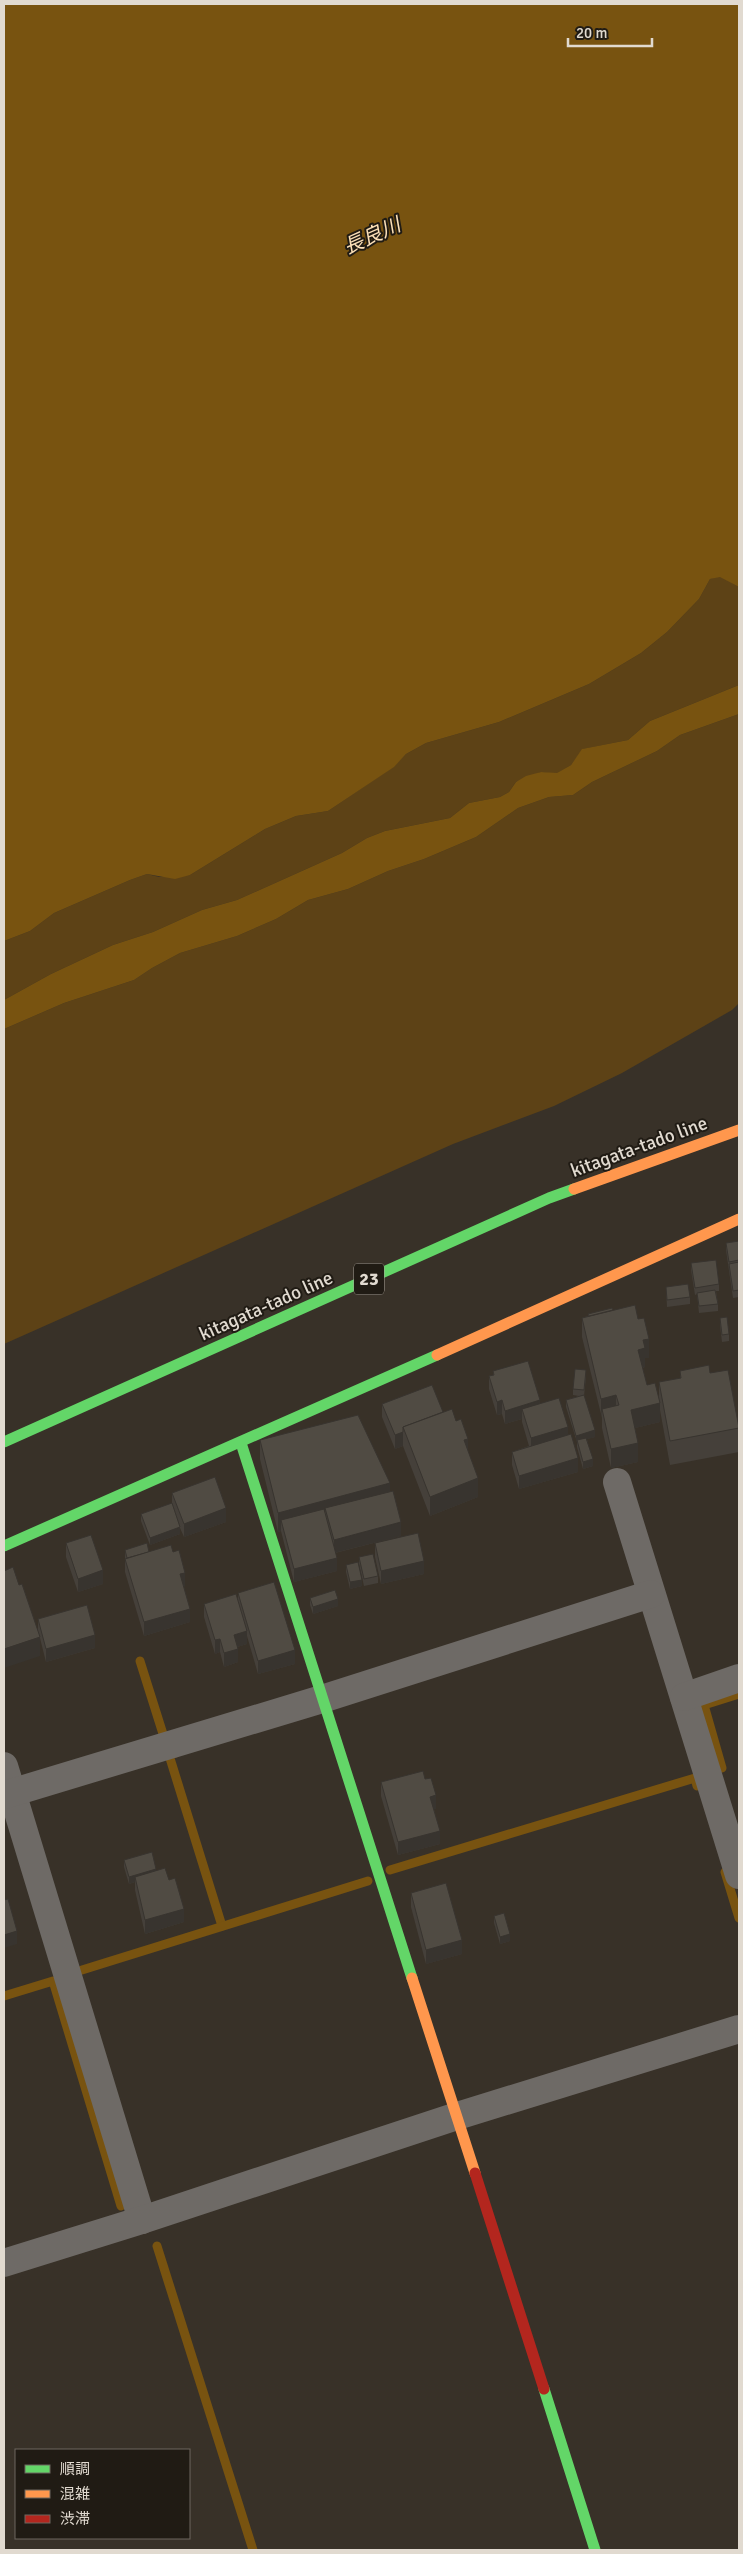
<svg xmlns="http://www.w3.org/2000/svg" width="743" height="2554" font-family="Signika,'Noto Sans JP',sans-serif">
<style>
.green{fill:#5d4216}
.water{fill:#785310}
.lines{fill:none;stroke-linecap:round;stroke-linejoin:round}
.stream{stroke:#785310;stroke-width:9}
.street{stroke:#6e6a66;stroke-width:28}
.fast{stroke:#63d668;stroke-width:11}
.slow{stroke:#ff974d;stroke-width:11}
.jam{stroke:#b3261e;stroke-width:11}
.wall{fill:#45403a}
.shaded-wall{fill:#38342f}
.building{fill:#504b43;stroke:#38342f}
.labels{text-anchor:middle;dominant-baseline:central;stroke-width:4;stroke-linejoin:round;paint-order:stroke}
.shield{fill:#201b14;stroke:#a7a198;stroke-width:1}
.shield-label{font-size:18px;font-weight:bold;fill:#e1dad0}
.street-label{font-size:19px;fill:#e1dad0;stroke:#201b14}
.water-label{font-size:20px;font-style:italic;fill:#fce0b8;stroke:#201b14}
</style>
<rect width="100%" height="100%" fill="#383128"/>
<!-- green -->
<g class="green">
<polygon points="720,576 739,587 739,685 650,721 628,740 583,749 571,765 556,774 541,772 516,782 509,792 500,797 469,803 450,818 385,831 367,838 342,853 237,900 202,910 153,932 113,945 51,974 4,1000 4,941 30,931 54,913 130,880 147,874 159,877 190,875 265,829 296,816 328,811 393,767 406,754 426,743 499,722 589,684 641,653 667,632 699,599 710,579"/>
<polygon points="739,714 739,1003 732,1010 622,1073 554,1106 453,1144 4,1344 4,1029 64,1003 134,980 152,968 180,953 237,936 276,919 308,900 348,889 388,871 424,859 476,837 518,808 549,797 573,795 592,782 657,751 680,735"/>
</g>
<!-- water -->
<g class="water">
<polygon points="4,4 739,4 739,587 720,577 710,579 699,599 667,632 641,653 589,684 499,722 426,743 406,754 394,767 328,811 296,816 265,829 190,875 175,879 147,874 130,880 54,913 30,931 4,941"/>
<polygon points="739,685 739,714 680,735 657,751 592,782 573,795 549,797 518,808 476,837 424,859 388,871 348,889 308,900 276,919 237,936 180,953 152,968 134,980 64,1003 4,1029 4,1000 51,974 113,945 153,932 202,910 237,900 342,853 367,838 385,831 450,818 469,803 500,797 509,792 516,782 526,776 541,772 557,773 571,765 582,749 628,740 650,721"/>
</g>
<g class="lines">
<!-- stream -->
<g class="stream">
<polyline points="140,1661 163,1734"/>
<polyline points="176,1753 169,1755 222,1926"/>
<polyline points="722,1768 704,1705 739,1694"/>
<polyline points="390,1870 695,1778 697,1786"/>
<polyline points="725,1872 739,1918"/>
<polyline points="82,1970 368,1881"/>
<polyline points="4,1996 53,1981 121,2206"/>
<polyline points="157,2246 253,2550"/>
</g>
<!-- street -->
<g class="street">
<polyline points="617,1482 739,1875"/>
<polyline points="684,1697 739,1678"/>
<polyline points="4,1766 142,2220"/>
<polyline points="4,1795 322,1699 651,1594"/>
<polyline points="4,2263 142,2220 454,2117 739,2029"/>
</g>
<!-- fast -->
<g class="fast">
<polyline points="4,1442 549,1198 574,1189"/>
<polyline points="241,1443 412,1978"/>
<polyline points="4,1546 437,1355"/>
<polyline points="544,2389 595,2550"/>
</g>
<!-- slow -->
<g class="slow">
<polyline points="574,1189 739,1130"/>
<polyline points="437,1355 739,1219"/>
<polyline points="412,1978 475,2173"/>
</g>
<!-- jam -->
<polyline class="jam" points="475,2173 544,2389"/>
</g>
<!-- wall -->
<g class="wall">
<polygon points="739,1241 739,1297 733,1298 726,1250 726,1243"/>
<polygon points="691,1263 719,1284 719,1291 716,1291 718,1304 718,1311 699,1313 697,1294 695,1295 691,1270"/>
<polygon points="666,1287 690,1297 690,1304 667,1307"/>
<polygon points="613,1310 649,1358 645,1358 645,1367 642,1368 647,1385 659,1400 659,1382 680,1379 680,1371 710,1373 739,1428 739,1452 670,1465 660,1410 660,1422 635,1428 638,1462 611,1468 602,1428 602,1418 582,1337 582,1318 588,1316 588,1314"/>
<polygon points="720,1318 729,1334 729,1341 722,1342 720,1325"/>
<polygon points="493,1371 540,1403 568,1435 578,1472 519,1489 512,1465 512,1452 529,1446 522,1422 522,1419 505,1424 502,1414 497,1415 489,1389 489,1376 493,1375"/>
<polygon points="586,1377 584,1396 595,1437 587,1439 593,1466 583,1469 577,1447 577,1442 566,1407 566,1400 579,1396 573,1395 573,1389"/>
<polygon points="382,1404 443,1412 468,1451 478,1497 430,1516 403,1446 395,1449 382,1417"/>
<polygon points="260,1440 390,1491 401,1536 335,1553 337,1571 294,1582 281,1531 278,1532 260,1459"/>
<polygon points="172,1493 226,1522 184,1537 180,1528 180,1534 150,1545 141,1521 141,1514 172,1505"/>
<polygon points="66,1543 103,1584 78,1592 66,1557"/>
<polygon points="375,1543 424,1574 381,1584 375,1557"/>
<polygon points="125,1550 149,1552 185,1586 183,1587 190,1622 144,1636 125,1572"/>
<polygon points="359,1557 378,1576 378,1583 364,1586 359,1564"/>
<polygon points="346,1565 362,1586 350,1589 346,1572"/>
<polygon points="19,1585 38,1633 38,1619 95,1648 46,1662 40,1638 40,1656"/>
<polygon points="238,1593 295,1664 258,1674 247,1636 247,1644 237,1647 238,1662 224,1667 220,1652 215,1654 204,1617 204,1604 238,1601"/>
<polygon points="310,1598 338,1606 313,1614 310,1605"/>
<polygon points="425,1779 436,1809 434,1809 440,1844 398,1855 381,1796 381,1782"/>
<polygon points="124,1860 156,1871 169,1880 184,1922 145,1934 135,1890 135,1882 129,1884 124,1867"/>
<polygon points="411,1893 462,1954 426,1964 411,1907"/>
<polygon points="494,1916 510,1941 500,1944 494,1923"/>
</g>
<!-- shaded-wall -->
<g class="shaded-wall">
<polygon points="649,1339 649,1358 645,1358 645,1367 638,1369 638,1350 643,1340"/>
<polygon points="616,1395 616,1414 602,1409 601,1418 601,1399"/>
<polygon points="502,1400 502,1414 497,1415 497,1402"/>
<polygon points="540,1400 540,1414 522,1409 522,1419 505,1424 505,1411"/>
<polygon points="660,1403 660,1422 631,1429 631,1410"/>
<polygon points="568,1427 568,1440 531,1451 531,1438"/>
<polygon points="595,1430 595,1437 577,1442 577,1440 576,1443 576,1436"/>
<polygon points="403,1432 403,1446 395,1449 395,1435"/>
<polygon points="468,1439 468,1458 464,1440"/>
<polygon points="638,1443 638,1462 611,1468 611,1449"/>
<polygon points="578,1458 578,1472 519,1489 519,1476"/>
<polygon points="593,1459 593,1466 583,1469 583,1462"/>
<polygon points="478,1478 478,1497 430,1516 430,1497"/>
<polygon points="390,1483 390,1502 325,1508 325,1519 281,1520 281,1531 278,1532 278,1513"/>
<polygon points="226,1508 226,1522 184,1537 184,1524"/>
<polygon points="401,1522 401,1536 334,1553 334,1540"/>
<polygon points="180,1527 180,1534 150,1545 150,1538"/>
<polygon points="337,1558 337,1571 294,1582 294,1569"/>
<polygon points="424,1561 424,1574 381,1584 381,1571"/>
<polygon points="103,1570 103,1584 78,1592 78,1579"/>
<polygon points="185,1573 185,1586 180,1588 180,1574"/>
<polygon points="362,1580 362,1586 350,1589 350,1582"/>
<polygon points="338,1599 338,1606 313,1614 313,1607"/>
<polygon points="190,1609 190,1622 144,1636 144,1622"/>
<polygon points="247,1631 247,1644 234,1648 234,1635"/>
<polygon points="95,1635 95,1648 46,1662 46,1649"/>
<polygon points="40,1637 40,1656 4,1668 4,1649"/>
<polygon points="220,1639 220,1652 215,1654 215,1640"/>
<polygon points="238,1649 238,1662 224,1667 224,1653"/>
<polygon points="295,1650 295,1664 258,1674 258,1661"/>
<polygon points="436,1795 436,1809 430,1810 430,1797"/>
<polygon points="440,1831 440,1844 398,1855 398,1842"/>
<polygon points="156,1869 156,1876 135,1877 135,1882 129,1884 129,1877"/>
<polygon points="184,1909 184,1922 145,1934 145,1920"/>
<polygon points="17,1931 17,1944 4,1948 4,1935"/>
<polygon points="510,1934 510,1941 500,1944 500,1937"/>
<polygon points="462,1940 462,1954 426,1964 426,1950"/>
</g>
<!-- building -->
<g class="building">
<polygon points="739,1241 739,1260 729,1262 726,1243"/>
<polygon points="716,1260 719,1284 695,1288 691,1263"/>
<polygon points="739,1262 739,1290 733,1291 729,1264"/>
<polygon points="688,1284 690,1297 667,1300 666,1287"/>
<polygon points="715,1290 718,1304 699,1306 697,1293"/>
<polygon points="635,1305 638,1319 644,1318 649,1339 643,1340 645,1348 638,1350 647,1385 655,1383 660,1403 631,1410 638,1443 611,1449 602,1409 619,1405 616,1395 601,1399 582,1318"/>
<polygon points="612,1308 613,1310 589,1316 588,1314"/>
<polygon points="727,1317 729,1334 722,1335 720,1318"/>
<polygon points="528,1361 540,1400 505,1411 502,1400 497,1402 489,1376 494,1375 493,1371"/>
<polygon points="709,1365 710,1373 728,1370 739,1428 670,1441 659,1382 681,1378 680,1371"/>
<polygon points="575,1369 586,1370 584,1390 573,1389"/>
<polygon points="432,1385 443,1412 403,1427 403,1432 395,1435 382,1404"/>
<polygon points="584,1395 595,1430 576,1436 566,1400"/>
<polygon points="559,1398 568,1427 531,1438 522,1409"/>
<polygon points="452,1409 456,1421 461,1419 468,1439 464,1440 478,1478 430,1497 403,1427"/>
<polygon points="358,1415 390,1483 278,1513 260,1440"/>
<polygon points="571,1434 578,1458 519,1476 512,1452"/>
<polygon points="586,1438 593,1459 583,1462 577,1440"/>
<polygon points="215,1477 226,1508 184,1524 172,1493"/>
<polygon points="393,1491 401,1522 334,1540 325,1508"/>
<polygon points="172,1503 180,1527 150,1538 141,1514"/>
<polygon points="324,1509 337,1558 294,1569 281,1520"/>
<polygon points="418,1533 424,1561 381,1571 375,1543"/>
<polygon points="91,1535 103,1570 78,1579 66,1543"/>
<polygon points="147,1543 149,1552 127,1558 125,1550"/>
<polygon points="171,1545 173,1552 179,1550 185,1573 180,1574 190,1609 144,1622 125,1559"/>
<polygon points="373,1554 378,1576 364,1579 359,1557"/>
<polygon points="358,1562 362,1580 350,1582 346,1565"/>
<polygon points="13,1567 19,1585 22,1584 40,1637 4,1649 4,1571"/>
<polygon points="274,1582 295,1650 258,1661 238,1593"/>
<polygon points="335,1590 338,1599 313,1607 310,1598"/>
<polygon points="236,1594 247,1631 234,1635 238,1649 224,1653 220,1639 215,1640 204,1604"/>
<polygon points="87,1605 95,1635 46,1649 38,1619"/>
<polygon points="423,1771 425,1779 431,1778 436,1795 430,1797 440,1831 398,1842 381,1782"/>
<polygon points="152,1852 156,1869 129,1877 124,1860"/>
<polygon points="165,1868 169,1880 175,1878 184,1909 145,1920 135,1877"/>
<polygon points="446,1883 462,1940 426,1950 411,1893"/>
<polygon points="8,1899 17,1931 4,1935 4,1900"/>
<polygon points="504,1913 510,1934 500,1937 494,1916"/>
</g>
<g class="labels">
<!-- shield labels -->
<rect class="shield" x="354" y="1263.5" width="30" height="31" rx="4"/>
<g class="shield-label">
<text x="369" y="1279">23</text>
</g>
<!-- street labels -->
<g class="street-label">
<text transform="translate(639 1147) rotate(-20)">kitagata-tado line</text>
<text transform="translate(266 1306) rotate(-24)">kitagata-tado line</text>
</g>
<!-- water labels -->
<g class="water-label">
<text transform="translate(372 236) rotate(-24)">長良川</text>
</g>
</g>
<!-- border -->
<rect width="743" height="2554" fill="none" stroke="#e1dad0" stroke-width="10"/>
<!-- legend -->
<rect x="15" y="2449" width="175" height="90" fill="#201b14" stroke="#6d675f"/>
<rect x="25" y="2465" width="25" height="8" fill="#63d668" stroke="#6d675f"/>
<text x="60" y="2474" font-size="15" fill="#e1dad0">順調</text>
<rect x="25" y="2490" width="25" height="8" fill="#ff974d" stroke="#6d675f"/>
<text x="60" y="2499" font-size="15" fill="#e1dad0">混雑</text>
<rect x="25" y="2515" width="25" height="8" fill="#b3261e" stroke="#6d675f"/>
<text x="60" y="2524" font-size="15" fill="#e1dad0">渋滞</text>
<!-- scale -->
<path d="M568 38v8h84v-8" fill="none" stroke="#e1dad0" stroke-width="2.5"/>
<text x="576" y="38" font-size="15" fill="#e1dad0" stroke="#201b14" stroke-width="4" paint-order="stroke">20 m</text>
</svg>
